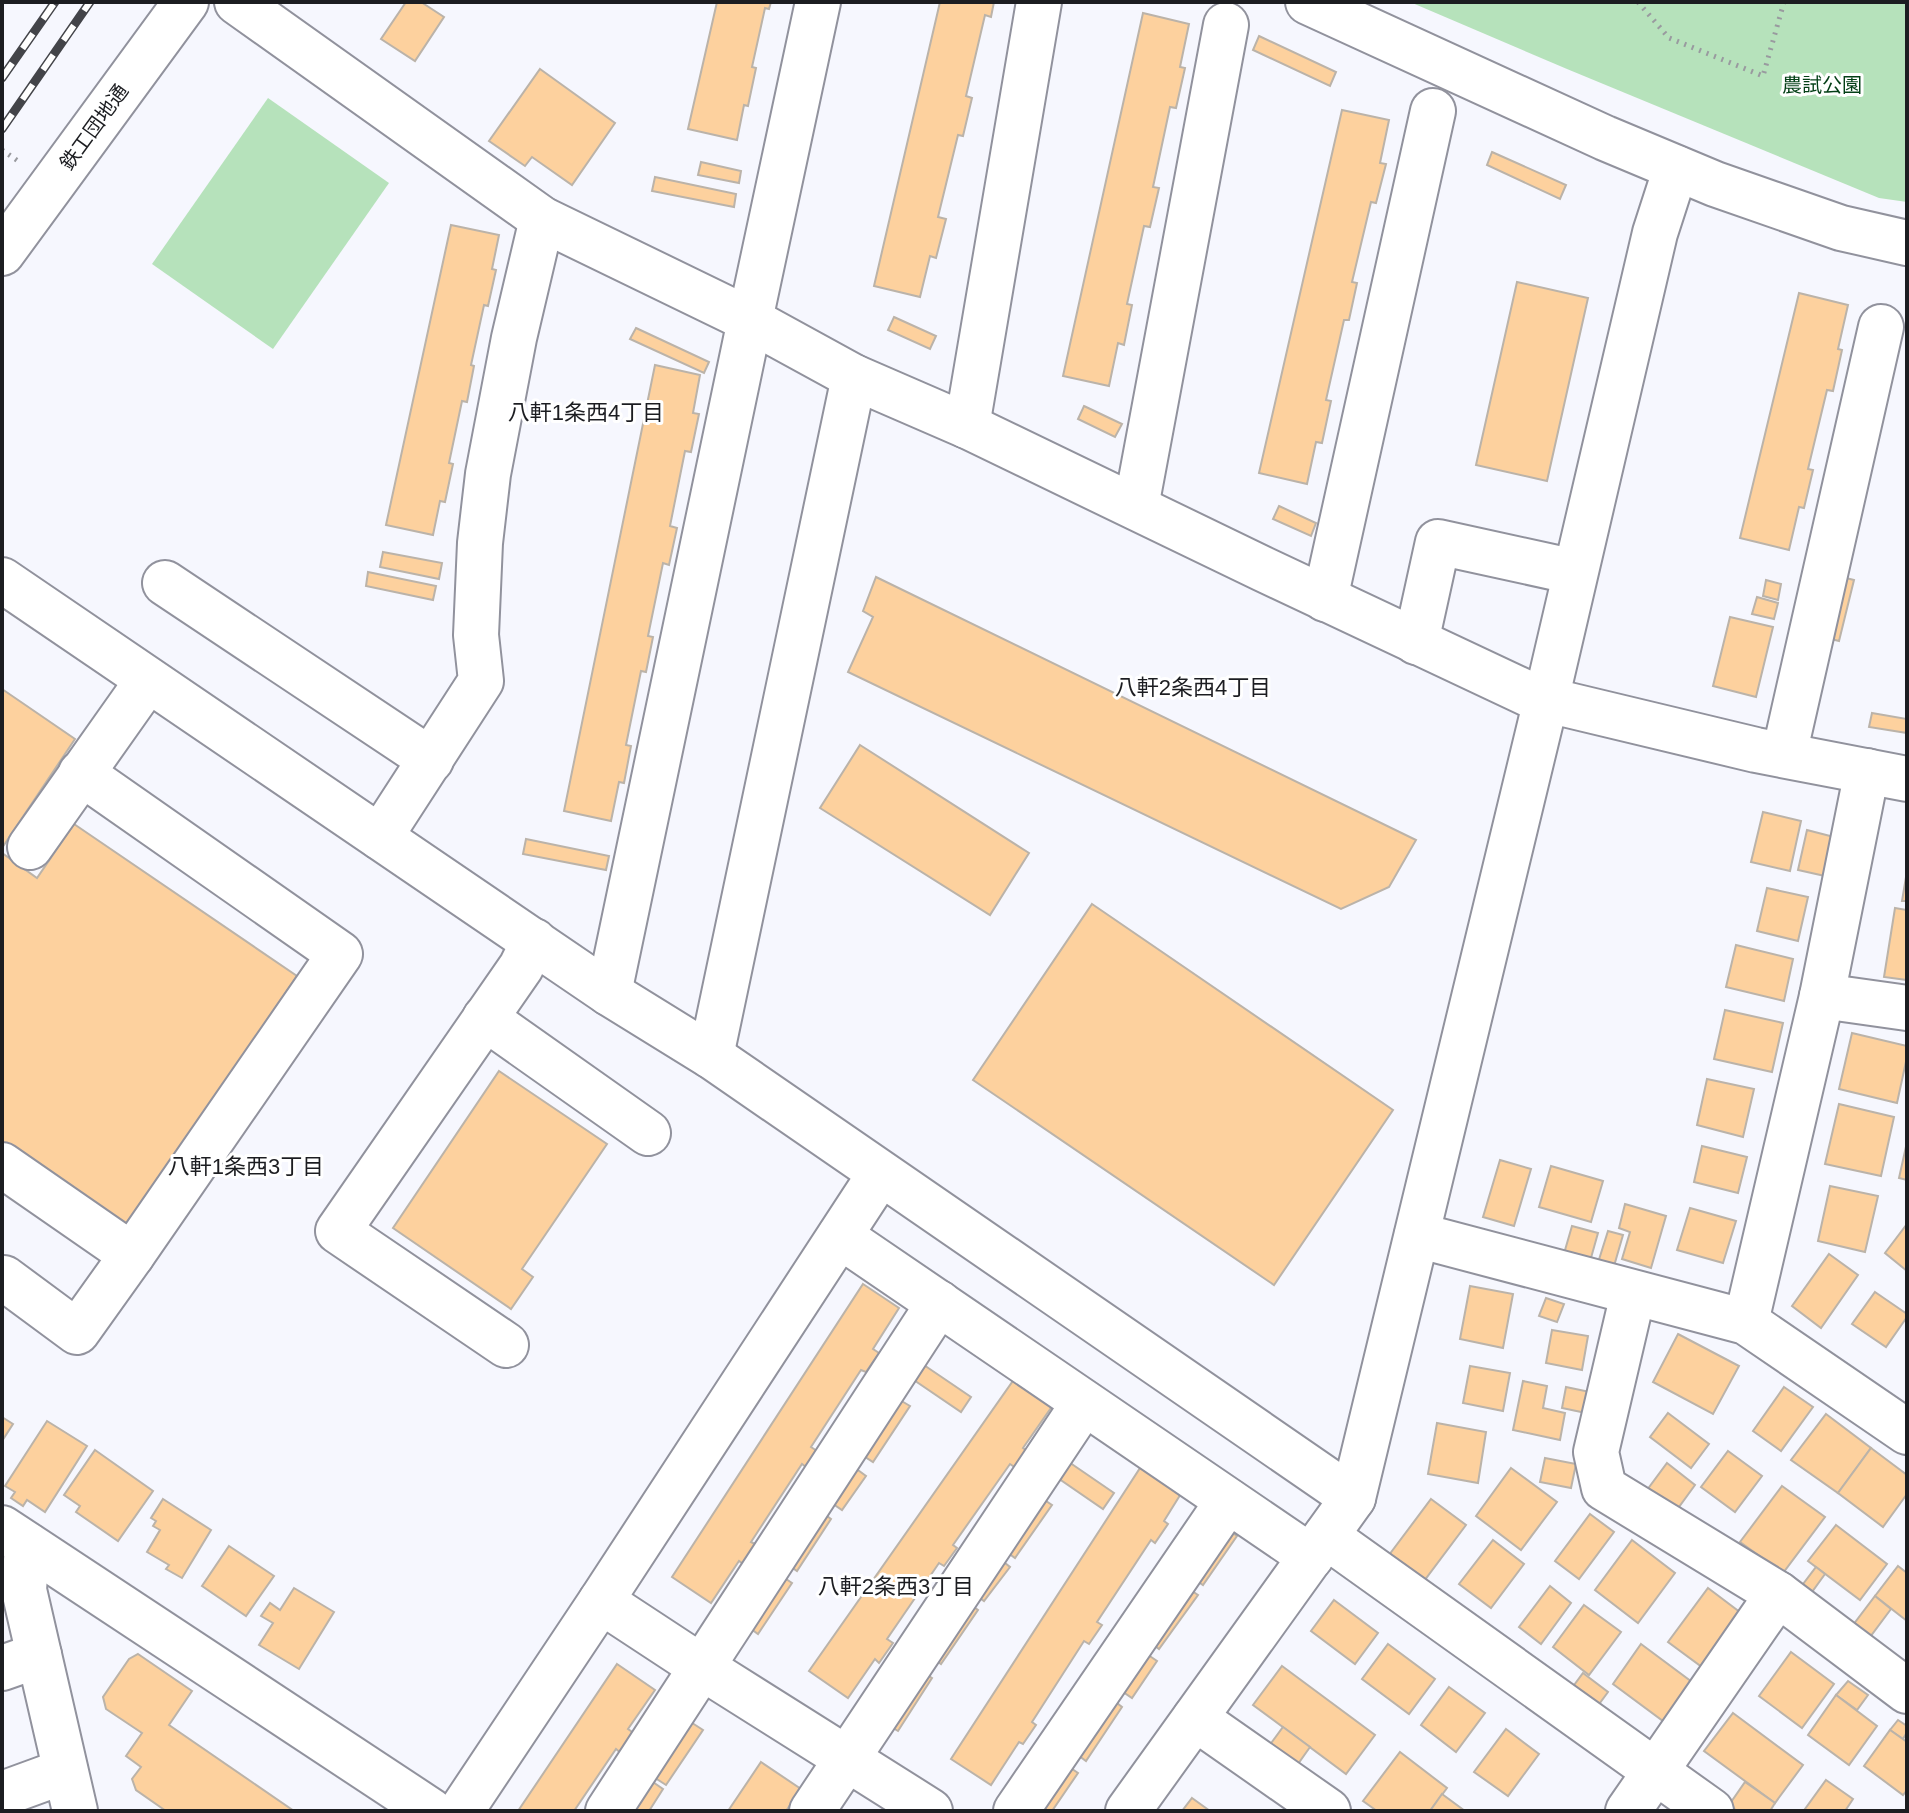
<svg xmlns="http://www.w3.org/2000/svg" width="1909" height="1813" font-family="Helvetica,'Noto Sans JP',sans-serif">
<style>
.green{fill:#b6e2bb}
.building{fill:#fdd19e;stroke:#bbb3a9;stroke-width:2}
.lines{fill:none;stroke-linecap:round;stroke-linejoin:round}
.minor-casing{stroke:#91929d;stroke-width:48}
.path{stroke:#999a9f;stroke-width:5;stroke-dasharray:2 6;stroke-linecap:butt}
.minor{stroke:#fff;stroke-width:44}
.rail-casing{stroke:#434449;stroke-width:9}
.rail{stroke:#fff;stroke-width:6;stroke-dasharray:18;stroke-linecap:butt}
.labels{text-anchor:middle;dominant-baseline:central;stroke-width:6;stroke-linejoin:round;paint-order:stroke}
.park-label{font-size:20px;fill:#033f16;stroke:#fff}
.street-label{font-size:20px;fill:#1c1d21;stroke:#fff}
.neighbourhood-label{font-size:22px;fill:#1c1d21;stroke:#fff}
</style>
<rect width="100%" height="100%" fill="#f6f7fe"/>
<!-- green -->
<g class="green">
<polygon points="1410,2 1907,2 1907,202 1879,198 1567,69"/>
<polygon points="268,98 389,183 273,349 152,264"/>
</g>
<!-- building -->
<g class="building">
<polygon points="406,2 421,2 444,17 415,61 381,39"/>
<polygon points="717,2 771,2 769,9 765,8 752,67 756,68 748,106 744,105 737,140 688,129"/>
<polygon points="940,2 994,2 991,17 985,15 966,96 972,98 963,136 958,135 938,217 946,219 936,258 930,256 920,297 874,286"/>
<polygon points="1143,13 1189,24 1180,67 1185,68 1176,108 1170,107 1153,187 1159,188 1150,227 1144,226 1127,304 1132,305 1124,345 1118,343 1109,386 1063,376"/>
<polygon points="1259,36 1336,72 1330,86 1253,50"/>
<polygon points="540,69 615,123 572,185 532,157 525,166 489,141"/>
<polygon points="1342,110 1389,120 1380,163 1386,164 1376,203 1371,202 1352,282 1357,283 1349,320 1344,320 1326,400 1331,401 1322,443 1316,442 1307,484 1259,473"/>
<polygon points="1492,152 1566,185 1560,199 1487,165"/>
<polygon points="701,162 741,171 739,183 698,175"/>
<polygon points="655,177 736,194 734,207 652,191"/>
<polygon points="451,225 499,235 492,269 496,270 488,306 484,305 471,365 474,366 467,402 462,401 449,463 453,464 445,502 440,501 433,535 386,525"/>
<polygon points="1517,282 1588,298 1547,481 1476,465"/>
<polygon points="1799,293 1848,305 1838,349 1842,350 1833,391 1827,390 1808,469 1813,470 1804,508 1799,507 1789,550 1740,538"/>
<polygon points="894,317 936,336 930,349 888,330"/>
<polygon points="636,328 709,362 704,373 630,339"/>
<polygon points="655,365 700,375 693,413 699,414 691,452 685,451 670,526 677,528 669,565 663,563 648,636 653,637 646,672 641,671 626,745 631,746 624,783 619,782 611,821 564,811"/>
<polygon points="1084,406 1122,424 1115,437 1078,419"/>
<polygon points="1279,506 1316,523 1311,536 1273,519"/>
<polygon points="383,552 442,563 439,579 380,567"/>
<polygon points="368,572 436,586 433,600 366,586"/>
<polygon points="876,577 1416,840 1389,887 1341,909 848,672 873,617 863,611"/>
<polygon points="1842,577 1854,580 1839,641 1827,638"/>
<polygon points="1766,580 1781,584 1778,600 1763,596"/>
<polygon points="1757,597 1778,603 1774,619 1752,614"/>
<polygon points="1730,617 1773,627 1756,697 1713,686"/>
<polygon points="2,689 75,739 2,848"/>
<polygon points="1872,713 1907,719 1907,733 1869,727"/>
<polygon points="860,745 1029,853 990,915 820,808"/>
<polygon points="1763,812 1801,821 1790,871 1751,862"/>
<polygon points="74,824 297,976 125,1230 2,1146 2,853 37,878"/>
<polygon points="1807,830 1834,837 1825,876 1798,870"/>
<polygon points="526,839 609,856 606,870 523,854"/>
<polygon points="1907,871 1907,901 1902,901"/>
<polygon points="1767,888 1808,897 1798,941 1757,931"/>
<polygon points="1092,904 1393,1110 1274,1285 973,1080"/>
<polygon points="1895,908 1907,910 1907,980 1884,977"/>
<polygon points="1736,945 1793,959 1784,1001 1726,987"/>
<polygon points="1725,1010 1783,1023 1772,1072 1714,1059"/>
<polygon points="1852,1033 1907,1046 1907,1057 1897,1103 1839,1089"/>
<polygon points="499,1071 607,1144 522,1269 533,1277 511,1309 393,1228"/>
<polygon points="1707,1079 1754,1089 1743,1137 1697,1125"/>
<polygon points="1839,1104 1894,1117 1881,1176 1825,1164"/>
<polygon points="1907,1142 1907,1180 1899,1178"/>
<polygon points="1702,1146 1747,1157 1738,1193 1694,1182"/>
<polygon points="1500,1160 1531,1169 1514,1226 1483,1217"/>
<polygon points="1551,1166 1603,1181 1591,1222 1539,1207"/>
<polygon points="1830,1186 1878,1196 1865,1252 1818,1241"/>
<polygon points="1625,1204 1666,1216 1651,1268 1622,1259 1630,1232 1619,1228"/>
<polygon points="1690,1208 1736,1221 1723,1263 1677,1250"/>
<polygon points="1907,1224 1907,1271 1885,1253"/>
<polygon points="1572,1226 1598,1233 1589,1265 1563,1257"/>
<polygon points="1608,1231 1623,1235 1612,1273 1596,1269"/>
<polygon points="1829,1254 1858,1275 1821,1328 1792,1306"/>
<polygon points="863,1284 899,1308 873,1349 879,1353 866,1372 861,1370 811,1447 817,1451 806,1467 802,1464 751,1542 759,1546 746,1566 739,1561 711,1603 672,1577"/>
<polygon points="1470,1286 1513,1294 1503,1348 1460,1339"/>
<polygon points="1875,1292 1907,1314 1907,1317 1886,1347 1852,1324"/>
<polygon points="1546,1298 1564,1304 1557,1322 1539,1316"/>
<polygon points="1552,1330 1588,1336 1582,1370 1546,1363"/>
<polygon points="1678,1334 1739,1366 1713,1414 1653,1382"/>
<polygon points="918,1361 971,1397 961,1412 908,1376"/>
<polygon points="1470,1366 1510,1373 1503,1411 1463,1403"/>
<polygon points="1015,1378 1053,1405 1023,1448 1027,1451 1016,1468 1010,1464 953,1545 957,1548 944,1566 939,1563 887,1639 893,1643 879,1663 875,1659 848,1698 809,1671"/>
<polygon points="1523,1381 1547,1386 1543,1408 1565,1413 1560,1440 1513,1430"/>
<polygon points="1566,1387 1590,1392 1586,1413 1562,1408"/>
<polygon points="1784,1387 1813,1407 1781,1451 1753,1431"/>
<polygon points="893,1396 910,1406 873,1462 856,1451"/>
<polygon points="1668,1413 1709,1444 1691,1468 1650,1437"/>
<polygon points="1826,1414 1871,1448 1838,1493 1791,1460"/>
<polygon points="2,1417 13,1424 2,1441"/>
<polygon points="47,1421 87,1446 45,1512 27,1500 23,1506 11,1498 15,1492 5,1486"/>
<polygon points="1437,1423 1486,1432 1478,1483 1428,1474"/>
<polygon points="1871,1448 1907,1475 1907,1494 1883,1527 1838,1493"/>
<polygon points="95,1450 153,1491 118,1541 76,1512 80,1506 64,1495"/>
<polygon points="1728,1451 1762,1476 1735,1512 1701,1487"/>
<polygon points="1063,1458 1114,1493 1103,1509 1052,1474"/>
<polygon points="1545,1458 1576,1464 1571,1488 1540,1482"/>
<polygon points="847,1462 866,1476 842,1510 823,1497"/>
<polygon points="1667,1463 1695,1485 1676,1511 1647,1490"/>
<polygon points="1142,1465 1182,1492 1164,1521 1168,1524 1155,1543 1151,1540 1097,1622 1102,1625 1089,1644 1084,1641 1032,1722 1036,1725 1023,1744 1019,1742 991,1785 951,1759"/>
<polygon points="1511,1468 1557,1502 1521,1550 1476,1516"/>
<polygon points="1782,1486 1825,1517 1783,1573 1740,1542"/>
<polygon points="1037,1495 1052,1505 1015,1558 1000,1547"/>
<polygon points="163,1499 211,1530 182,1578 166,1569 169,1565 147,1552 160,1530 153,1526 156,1521 151,1518"/>
<polygon points="1431,1499 1466,1525 1424,1581 1389,1555"/>
<polygon points="819,1510 831,1519 797,1571 784,1562"/>
<polygon points="1590,1514 1614,1532 1579,1579 1555,1561"/>
<polygon points="1836,1525 1887,1564 1860,1600 1808,1561"/>
<polygon points="1225,1527 1237,1536 1203,1585 1190,1576"/>
<polygon points="1493,1540 1524,1564 1491,1608 1459,1584"/>
<polygon points="1632,1540 1675,1573 1638,1623 1595,1590"/>
<polygon points="229,1546 274,1576 246,1616 202,1586"/>
<polygon points="995,1555 1010,1567 984,1601 969,1590"/>
<polygon points="1898,1566 1907,1573 1907,1621 1875,1596"/>
<polygon points="1816,1567 1825,1574 1804,1603 1794,1596"/>
<polygon points="777,1573 792,1583 758,1634 743,1623"/>
<polygon points="1183,1585 1198,1595 1159,1649 1145,1638"/>
<polygon points="1550,1586 1571,1603 1541,1644 1519,1627"/>
<polygon points="294,1588 334,1612 299,1669 259,1645 273,1623 261,1616 270,1603 280,1610"/>
<polygon points="1708,1588 1745,1616 1706,1670 1668,1642"/>
<polygon points="1875,1596 1891,1609 1870,1637 1853,1625"/>
<polygon points="963,1599 978,1610 941,1664 926,1653"/>
<polygon points="1334,1600 1378,1633 1355,1664 1311,1631"/>
<polygon points="1584,1605 1621,1632 1589,1675 1553,1647"/>
<polygon points="1388,1644 1435,1679 1409,1714 1362,1679"/>
<polygon points="1641,1644 1692,1682 1663,1721 1613,1684"/>
<polygon points="1138,1648 1157,1661 1132,1698 1113,1685"/>
<polygon points="1791,1652 1834,1684 1802,1728 1759,1696"/>
<polygon points="138,1654 192,1691 169,1725 294,1811 166,1811 136,1790 132,1779 141,1767 126,1756 142,1733 106,1709 103,1697 129,1659"/>
<polygon points="617,1664 655,1690 628,1729 635,1734 622,1754 616,1749 574,1811 518,1811"/>
<polygon points="1282,1666 1375,1735 1346,1774 1253,1705"/>
<polygon points="918,1669 932,1678 898,1731 883,1722"/>
<polygon points="1583,1673 1608,1692 1591,1715 1566,1696"/>
<polygon points="1848,1681 1868,1695 1857,1710 1836,1695"/>
<polygon points="1449,1687 1485,1713 1456,1752 1421,1725"/>
<polygon points="1836,1695 1877,1726 1849,1765 1808,1735"/>
<polygon points="1108,1696 1122,1707 1086,1761 1071,1750"/>
<polygon points="1733,1713 1803,1765 1775,1803 1704,1751"/>
<polygon points="686,1719 703,1730 666,1785 649,1774"/>
<polygon points="1898,1720 1907,1726 1907,1732 1903,1739 1890,1730"/>
<polygon points="1283,1727 1310,1747 1293,1771 1266,1750"/>
<polygon points="1506,1729 1539,1754 1508,1796 1474,1772"/>
<polygon points="1890,1730 1907,1742 1907,1790 1903,1795 1864,1766"/>
<polygon points="1400,1752 1447,1788 1430,1811 1377,1811 1363,1801"/>
<polygon points="761,1762 801,1789 786,1811 728,1811"/>
<polygon points="1062,1762 1078,1773 1052,1811 1029,1811"/>
<polygon points="647,1778 663,1789 649,1811 625,1811"/>
<polygon points="1826,1780 1853,1799 1845,1811 1808,1811 1805,1809"/>
<polygon points="1745,1782 1775,1803 1770,1811 1737,1811 1729,1805"/>
<polygon points="1442,1794 1465,1811 1430,1811"/>
<polygon points="1192,1798 1210,1811 1182,1811"/>
</g>
<g class="lines">
<defs>
<g id="minor">
<polyline points="237,2 542,219 750,320 854,377 967,426 1263,569 1535,697 1756,750 1907,779"/>
<polyline points="1308,2 1605,138 1715,184 1841,228 1907,243"/>
<polyline points="2,253 186,2"/>
<polyline points="967,426 1039,2"/>
<polyline points="1136,507 1226,25"/>
<polyline points="2,580 609,993 711,1056 1353,1498"/>
<polyline points="165,583 431,760"/>
<polyline points="1325,599 1433,111"/>
<polyline points="1416,642 1438,542 1575,572"/>
<polyline points="1784,755 1881,327"/>
<polyline points="380,837 481,681 476,635 480,543 488,474 514,338 542,219"/>
<polyline points="30,847 148,680"/>
<polyline points="609,993 750,320 818,2"/>
<polyline points="1822,996 1907,1008"/>
<polyline points="485,1018 648,1133"/>
<polyline points="711,1056 854,377"/>
<polyline points="2,1165 132,1255 340,954 81,773"/>
<polyline points="1417,1235 1746,1322 1907,1432"/>
<polyline points="840,1236 1311,1557"/>
<polyline points="4,1278 77,1332 132,1255"/>
<polyline points="1633,1294 1596,1452 1604,1488 1778,1594 1907,1691"/>
<polyline points="1746,1322 1822,996 1867,771"/>
<polyline points="506,1345 338,1231 521,967 534,941"/>
<polyline points="2,1528 431,1811"/>
<polyline points="1326,1536 1711,1811"/>
<polyline points="27,1545 24,1590 75,1811"/>
<polyline points="601,1601 703,1668 930,1811"/>
<polyline points="2,1668 39,1655"/>
<polyline points="1195,1718 1328,1811"/>
<polyline points="2,1794 65,1771"/>
<polyline points="461,1811 601,1601 880,1174"/>
<polyline points="608,1811 939,1303"/>
<polyline points="812,1811 1084,1403"/>
<polyline points="1016,1811 1228,1501"/>
<polyline points="1128,1811 1353,1498 1546,700 1655,233 1676,168"/>
<polyline points="1628,1811 1778,1594"/>
</g>
</defs>
<!-- minor casing -->
<use href="#minor" class="minor-casing"/>
<!-- path -->
<g class="path">
<polyline points="1638,2 1669,38 1763,76 1784,2"/>
<polyline points="2,150 18,161"/>
</g>
<!-- minor -->
<use href="#minor" class="minor"/>
<defs>
<g id="rail">
<polyline points="2,78 55,2"/>
<polyline points="2,129 90,2"/>
</g>
</defs>
<!-- rail casing -->
<use href="#rail" class="rail-casing"/>
<!-- rail -->
<use href="#rail" class="rail"/>
</g>
<g class="labels">
<!-- park labels -->
<g class="park-label">
<text x="1822" y="85">農試公園</text>
</g>
<!-- street labels -->
<g class="street-label">
<text transform="translate(94 127) rotate(-54)">鉄工団地通</text>
</g>
<!-- neighbourhood labels -->
<g class="neighbourhood-label">
<text x="586" y="412">八軒1条西4丁目</text>
<text x="1193" y="687">八軒2条西4丁目</text>
<text x="246" y="1166">八軒1条西3丁目</text>
<text x="896" y="1586">八軒2条西3丁目</text>
</g>
</g>
<!-- border -->
<rect width="1909" height="1813" fill="none" stroke="#1c1d21" stroke-width="8"/>
</svg>
